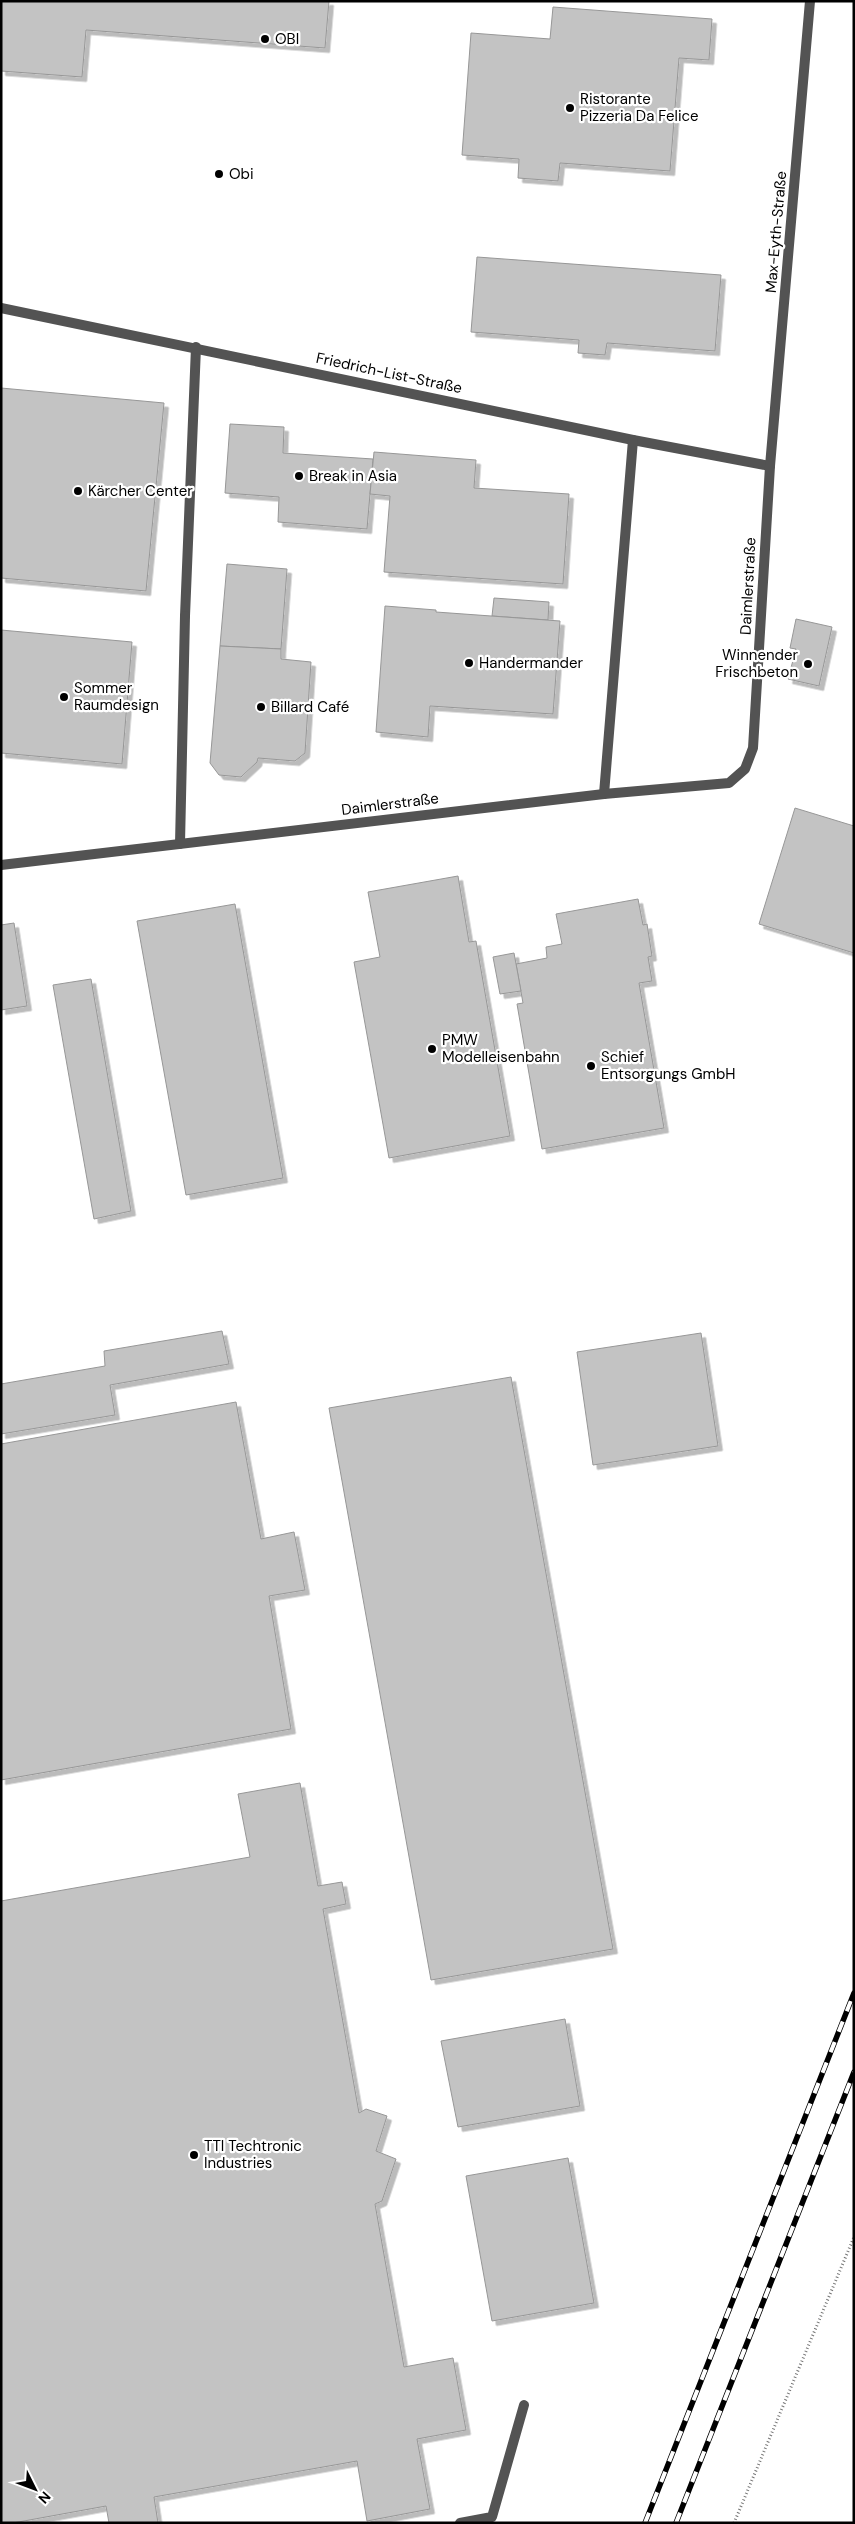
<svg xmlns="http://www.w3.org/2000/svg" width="855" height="2524" font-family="'DM Sans',sans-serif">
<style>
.building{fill:#c3c3c3;stroke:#979797;filter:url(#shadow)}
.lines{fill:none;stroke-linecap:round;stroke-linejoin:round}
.path{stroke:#757575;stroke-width:3;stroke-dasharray:1 2.5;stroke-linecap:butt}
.service{stroke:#535353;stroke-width:10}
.minor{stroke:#535353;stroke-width:10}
.rail-casing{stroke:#000;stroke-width:5.5}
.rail{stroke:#fff;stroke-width:4;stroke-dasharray:11;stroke-linecap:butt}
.poi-dot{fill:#000;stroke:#fff;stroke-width:2}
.labels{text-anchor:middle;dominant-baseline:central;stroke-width:4.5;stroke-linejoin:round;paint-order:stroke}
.poi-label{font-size:15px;fill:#000;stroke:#fff;text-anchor:start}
.street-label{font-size:15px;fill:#000;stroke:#fff}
</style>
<defs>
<filter id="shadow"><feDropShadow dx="4.5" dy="4.5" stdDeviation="0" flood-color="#0004"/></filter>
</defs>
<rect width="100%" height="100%" fill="#fff"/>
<!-- building -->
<g class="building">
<polygon points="1,1 329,1 325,48 86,30 82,77 1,71"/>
<polygon points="553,7 712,19 709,60 679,58 670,171 560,163 558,181 518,178 519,159 462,155 471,33 550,39"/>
<polygon points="477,257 721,275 715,351 607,343 605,355 578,353 579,340 471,332"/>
<polygon points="1,388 164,403 146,591 1,578"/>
<polygon points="230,424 284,427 283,453 373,459 367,529 278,522 279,497 225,493"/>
<polygon points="374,452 476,460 474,488 569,494 563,584 384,572 390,496 370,494"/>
<polygon points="227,564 287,569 281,649 220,646"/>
<polygon points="494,598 549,602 548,620 492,616"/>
<polygon points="385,606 436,610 436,612 560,621 553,714 430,706 428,737 376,732"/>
<polygon points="796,619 832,627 819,686 788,679 796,649 790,648"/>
<polygon points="1,630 132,642 122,764 1,753"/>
<polygon points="220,646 281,649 281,659 311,662 305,753 295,761 258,758 257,762 241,777 219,775 210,763"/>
<polygon points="795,808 854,826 854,953 759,924"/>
<polygon points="458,876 469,942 476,941 510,1136 389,1158 354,962 380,957 368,892"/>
<polygon points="638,899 643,925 647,924 652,956 648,957 652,981 639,983 664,1128 542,1149 517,1004 523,1003 516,964 547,958 546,947 562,944 556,914"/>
<polygon points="235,904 283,1178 186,1195 137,921"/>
<polygon points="14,923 27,1006 1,1010 1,925"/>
<polygon points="514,953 521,991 500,994 493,957"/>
<polygon points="91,979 131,1211 94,1219 53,985"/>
<polygon points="222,1331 229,1364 110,1385 115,1415 1,1434 1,1384 105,1366 104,1351"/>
<polygon points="701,1333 718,1446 593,1465 577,1352"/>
<polygon points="511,1377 613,1949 431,1980 329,1408"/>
<polygon points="236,1402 261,1539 294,1532 305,1590 269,1596 291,1729 1,1780 1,1444"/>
<polygon points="300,1783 318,1886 342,1882 346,1904 323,1909 359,2113 366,2109 387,2116 376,2151 396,2159 382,2201 375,2204 404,2367 453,2358 466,2430 417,2439 430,2509 367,2521 357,2461 154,2497 158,2523 109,2523 106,2506 13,2523 1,2523 1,1901 250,1857 238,1794"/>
<polygon points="565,2019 580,2106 458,2127 441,2041"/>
<polygon points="568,2158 594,2303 492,2321 466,2176"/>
</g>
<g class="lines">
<!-- path -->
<polyline class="path" points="734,2523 854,2237"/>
<!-- service -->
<g class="service">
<polyline points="185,616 196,347"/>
<polyline points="460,2523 492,2517 524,2405"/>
</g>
<!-- minor -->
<g class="minor">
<polyline points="1,308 633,440 770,466"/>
<polyline points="604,794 633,440"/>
<polyline points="180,844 185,616"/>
<polyline points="1,865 604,794 729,783 745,769 753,748 770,466 810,1"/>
</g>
<defs>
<g id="rail">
<polyline points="645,2523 854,1993"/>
<polyline points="676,2523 854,2072"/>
</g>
</defs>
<!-- rail casing -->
<use href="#rail" class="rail-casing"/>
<!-- rail -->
<use href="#rail" class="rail"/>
</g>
<!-- markers -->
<g class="poi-dot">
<circle cx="265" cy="39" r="5"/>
<circle cx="570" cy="108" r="5"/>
<circle cx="219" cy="174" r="5"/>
<circle cx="299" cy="476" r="5"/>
<circle cx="78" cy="491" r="5"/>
<circle cx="469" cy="663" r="5"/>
<circle cx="808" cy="664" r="5"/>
<circle cx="64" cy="697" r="5"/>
<circle cx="261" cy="707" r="5"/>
<circle cx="432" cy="1049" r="5"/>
<circle cx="591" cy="1066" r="5"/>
<circle cx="194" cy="2155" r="5"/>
</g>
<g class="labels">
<!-- poi labels -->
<g class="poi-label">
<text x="275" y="39">OBI</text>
<text x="580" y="99">Ristorante<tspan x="580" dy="17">Pizzeria Da Felice</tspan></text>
<text x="229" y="174">Obi</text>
<text x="309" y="476">Break in Asia</text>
<text x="88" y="491">Kärcher Center</text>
<text x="798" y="655" text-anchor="end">Winnender<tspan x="798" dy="17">Frischbeton</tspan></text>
<text x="479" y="663">Handermander</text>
<text x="74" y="688">Sommer<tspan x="74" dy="17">Raumdesign</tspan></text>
<text x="271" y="707">Billard Café</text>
<text x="442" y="1040">PMW<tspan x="442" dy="17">Modelleisenbahn</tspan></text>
<text x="601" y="1057">Schief<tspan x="601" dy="17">Entsorgungs GmbH</tspan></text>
<text x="204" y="2146">TTI Techtronic<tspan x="204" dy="17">Industries</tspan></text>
</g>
<!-- street labels -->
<g class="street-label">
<text transform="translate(776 232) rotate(-85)">Max-Eyth-Straße</text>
<text transform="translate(389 373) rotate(12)">Friedrich-List-Straße</text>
<text transform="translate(748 586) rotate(-87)">Daimlerstraße</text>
<text transform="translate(390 804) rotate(-7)">Daimlerstraße</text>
</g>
</g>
<!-- border -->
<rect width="855" height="2524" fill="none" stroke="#000000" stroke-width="5"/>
<!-- north arrow -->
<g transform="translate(35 2489) rotate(132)" stroke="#ffffff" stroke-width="4" paint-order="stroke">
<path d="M0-4L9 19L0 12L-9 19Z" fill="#000000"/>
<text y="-8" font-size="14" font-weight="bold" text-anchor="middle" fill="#000000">N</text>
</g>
</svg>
